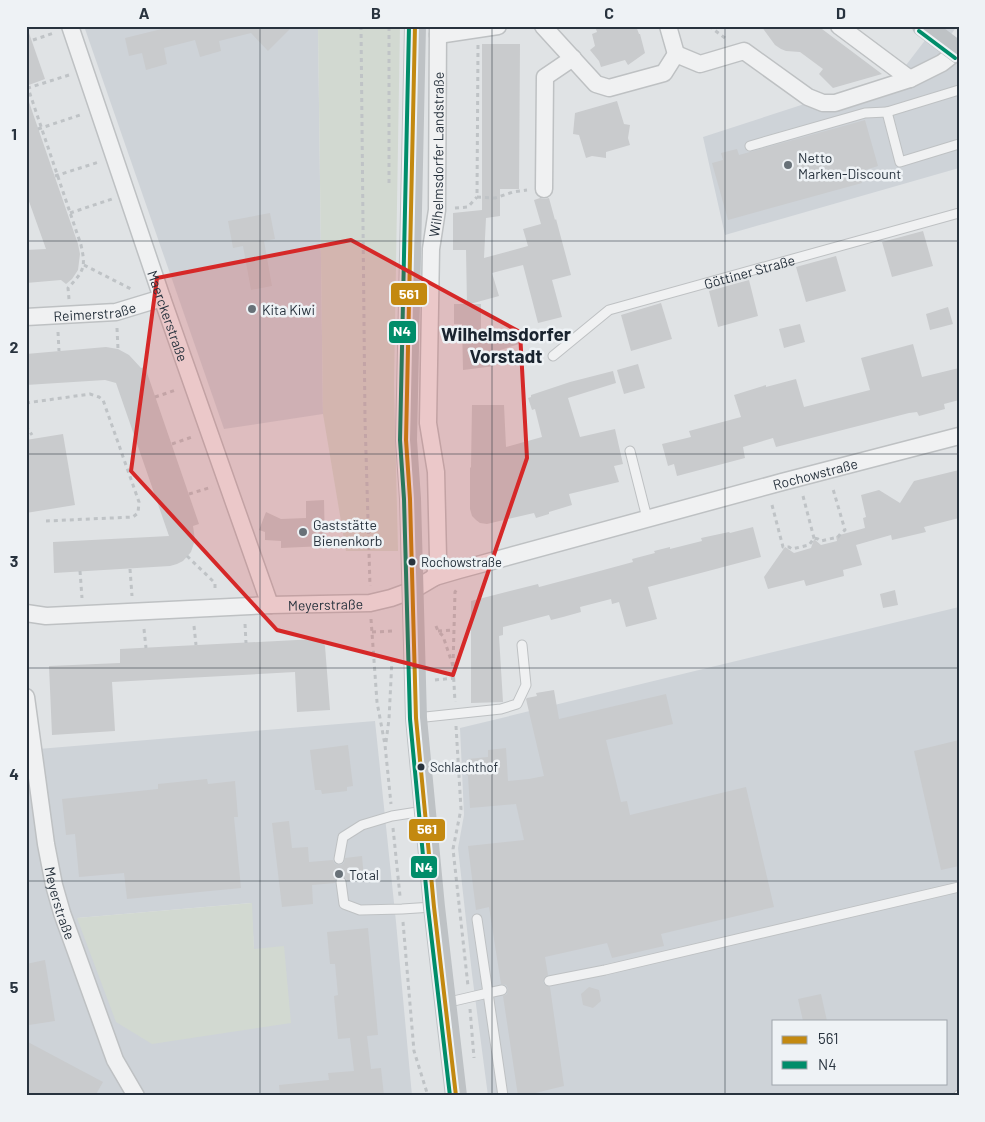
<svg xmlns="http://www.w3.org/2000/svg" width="985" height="1122" font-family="Barlow,sans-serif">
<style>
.built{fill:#ced3d8;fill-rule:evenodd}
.green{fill:#d2d9d1}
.building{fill:#c9cbcd}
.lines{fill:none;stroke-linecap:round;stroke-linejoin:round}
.lane-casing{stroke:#bec1c3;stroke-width:11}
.street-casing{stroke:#bec1c3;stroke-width:19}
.path{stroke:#bfc3c6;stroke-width:3;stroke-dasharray:4 4;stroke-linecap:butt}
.lane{stroke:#f0f1f2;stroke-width:9}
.street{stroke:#f0f1f2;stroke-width:16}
.secondary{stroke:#bec2c5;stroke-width:22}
.bus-1-casing{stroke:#eef2f5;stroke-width:8}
.bus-2-casing{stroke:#eef2f5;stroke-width:8}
.bus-1{stroke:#c38910;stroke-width:4}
.bus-2{stroke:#008d6a;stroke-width:4}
.marked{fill:#d62828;fill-opacity:0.2;stroke:#d62828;stroke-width:4;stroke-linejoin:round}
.grid{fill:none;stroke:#28333e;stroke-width:1;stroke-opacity:0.55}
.poi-dot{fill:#687178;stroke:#eef2f5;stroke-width:2}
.bus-dot{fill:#28333e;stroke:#eef2f5;stroke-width:2}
.labels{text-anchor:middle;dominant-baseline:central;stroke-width:5;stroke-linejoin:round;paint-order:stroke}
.bus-label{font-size:13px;fill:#28333e;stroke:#eef2f5;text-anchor:start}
.street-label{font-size:14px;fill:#28333e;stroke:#eef2f5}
.poi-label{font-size:14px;fill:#28333e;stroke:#eef2f5;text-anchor:start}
.district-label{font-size:19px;font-weight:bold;fill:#1a242f;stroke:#eef2f5}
.line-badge{stroke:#eef2f5;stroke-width:2}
.badge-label{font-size:14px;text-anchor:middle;font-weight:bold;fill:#fff}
.neatline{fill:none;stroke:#28333e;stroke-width:2}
.grid-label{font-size:16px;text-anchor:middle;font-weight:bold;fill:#28333e}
</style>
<rect width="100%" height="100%" fill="#e0e3e5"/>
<!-- built -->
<g class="built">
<polygon points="84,26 318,26 323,414 224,429"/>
<polygon points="936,26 957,26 950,36 959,43 959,168 725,235 703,137 900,73"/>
<path d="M 959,607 L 959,1096 L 488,1096 L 472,974 L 458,848 L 464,815 L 460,728 ZM 774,1021 L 946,1021 L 946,1083 L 774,1083 Z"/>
<path d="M 375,721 L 396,922 L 412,1096 L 26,1096 L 26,750 ZM 251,903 L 254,949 L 77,918 Z"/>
</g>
<!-- green -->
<g class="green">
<polygon points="318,26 400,26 394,384 398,551 346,551 323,414"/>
<polygon points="252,903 254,949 284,946 291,1023 152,1044 116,1022 77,918"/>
</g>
<!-- building -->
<g class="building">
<polygon points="174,26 293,26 268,51 251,33 219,41 221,51 200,57 195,40 164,48 167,64 146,70 142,53 129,56 125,38"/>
<polygon points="595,26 636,26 639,34 640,34 645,53 628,65 625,60 601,67 599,61 590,50 595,46 592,34 597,32"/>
<polygon points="761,26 818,26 882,74 833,88 819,74 823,69 800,52 786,51 781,49 775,45"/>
<polygon points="29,33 45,79 26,86 26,34"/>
<polygon points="482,44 520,44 519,189 500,189 500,216 486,218 484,258 528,246 523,229 541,224 534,200 540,198 544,199 549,198 555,220 556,219 571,275 552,280 562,317 538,323 523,265 492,273 499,296 470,304 481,304 481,340 515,330 519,344 494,352 495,366 463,370 462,324 454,324 454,304 467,304 466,250 453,250 453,213 482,210"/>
<polygon points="617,101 624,124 630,125 628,138 630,145 606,152 606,158 592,156 586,158 579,135 573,134 575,113"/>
<polygon points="26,102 29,102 78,244 80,254 78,270 72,279 66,284 61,280 26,283 26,250 46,249 26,193"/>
<polygon points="865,120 878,166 859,172 862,183 728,220 712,163 723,160 721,153 737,149 739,155"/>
<polygon points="270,213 275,239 264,241 272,286 251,290 243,246 233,248 228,221"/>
<polygon points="923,231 933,266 892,277 882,242"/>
<polygon points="836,256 846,291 806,302 796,267"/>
<polygon points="749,280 758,316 718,327 709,291"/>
<polygon points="661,303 672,339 631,351 621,315"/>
<polygon points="948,307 953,324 930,330 926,314"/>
<polygon points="800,324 805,342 784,348 779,329"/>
<polygon points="913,344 922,377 959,368 959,400 944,404 945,409 919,416 917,412 909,413 776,447 773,438 743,447 745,458 677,476 674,464 668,466 662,444 691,437 689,431 741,417 734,395 766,385 766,387 796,379 804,407 870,390 861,358"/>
<polygon points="106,347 118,349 129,355 141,368 145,367 199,524 193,526 195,540 191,552 183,561 177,564 170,566 54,573 53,542 169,536 116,383 105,380 26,385 26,354"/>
<polygon points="638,364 645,388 624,394 617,370"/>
<polygon points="613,371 616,383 568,398 580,437 615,429 623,464 614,466 619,482 569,494 572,505 549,512 549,514 536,518 534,513 487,524 480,523 476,520 472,516 470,509 470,468 471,467 472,405 504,405 506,447 542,437 535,409 532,410 528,398 531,397 531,395 570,382"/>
<polygon points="63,434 75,505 26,513 26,440"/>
<polygon points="959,470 959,518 924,527 926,532 892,540 891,535 856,545 862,565 843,570 844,576 806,586 804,580 768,589 764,577 785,547 794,553 811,548 814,539 821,545 837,541 836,536 865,528 863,518 866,517 861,495 879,490 900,503 914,481"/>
<polygon points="324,500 325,546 281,548 281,541 265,540 265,532 259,530 266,512 281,519 306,518 306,501"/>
<polygon points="753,527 761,557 648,587 657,619 626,627 619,602 612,604 611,599 580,607 581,612 563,617 551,620 549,615 503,627 503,635 499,636 503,702 471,703 471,601 538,584 539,587 596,572 633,562 632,559 655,553 654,551 670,547 670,549 702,541 701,538 729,532 730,533"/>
<polygon points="895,590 898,605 883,608 880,594"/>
<polygon points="316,639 323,642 325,646 330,710 297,712 295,672 112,682 115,731 52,735 49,666 120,663 120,649"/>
<polygon points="554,690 559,719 666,694 673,724 606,740 621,802 627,801 630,815 746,787 774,907 661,934 664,946 612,958 607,943 545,957 548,975 545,977 543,982 545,985 550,987 564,1086 523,1096 518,1096 503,996 507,994 508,989 506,985 501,984 489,907 476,910 468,846 524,840 516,804 470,808 468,776 463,771 462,765 468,759 488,757 488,750 506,748 508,781 529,779 544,776 526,699 527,698 537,696 536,693"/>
<polygon points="959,740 959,866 941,870 914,751"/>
<polygon points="348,745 353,786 347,787 347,791 322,794 321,790 315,790 310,750"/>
<polygon points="207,779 208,784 235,781 238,817 234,817 241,888 127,899 124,873 79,877 75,834 66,835 62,799 158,789 158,784"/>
<polygon points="289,821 292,848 308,847 309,862 333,860 335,864 341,865 344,863 345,858 362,856 364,879 347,881 346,878 341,876 337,877 335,883 312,885 313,904 282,907 272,823"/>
<polygon points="368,928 378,1035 367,1036 371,1069 381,1068 384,1096 280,1096 279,1085 329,1080 328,1073 354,1071 350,1038 338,1039 334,996 338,995 335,964 330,964 327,932"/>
<polygon points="45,960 55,1021 29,1025 26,1008 26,964"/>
<polygon points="589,987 599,990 601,1001 593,1008 583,1005 581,994"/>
<polygon points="821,994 827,1021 803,1021 798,999"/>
<polygon points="26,1041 103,1082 95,1096 26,1096"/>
</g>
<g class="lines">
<defs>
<g id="lane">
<polyline points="959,90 887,112 900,162 959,144"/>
<polyline points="750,146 865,113 887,112"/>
<path id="s1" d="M 553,356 L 609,310 L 959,213"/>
<polyline points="630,451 647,518"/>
<polyline points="416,718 501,709 517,704 526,685 522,645"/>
<polyline points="339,859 343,837 362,825 392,816 424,811"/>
<polyline points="341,882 344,904 360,910 402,909 433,907"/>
<polyline points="549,981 605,970 959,887"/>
<polyline points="502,990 488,993 503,1096"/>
<polyline points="445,1003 488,993 477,919"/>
<polyline points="958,1096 959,1095"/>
</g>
<g id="street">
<path id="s2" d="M 70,26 L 162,298 L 270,605"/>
<polyline points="543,26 596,84 609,88 664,73 676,54 700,64 744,51 808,97 823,103 835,103 910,79 942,63 956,52"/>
<polyline points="668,26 676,54"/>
<polyline points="839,26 910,79"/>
<polyline points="438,35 498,26"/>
<polyline points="544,189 545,77 573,58"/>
<path id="s3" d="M 26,317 L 116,312 L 162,298"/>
<path id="s4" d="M 435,577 L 438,557 L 436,472 L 428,423 L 431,249 L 437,210 L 438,26"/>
<path id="s5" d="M 26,613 L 46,616 L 270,605 L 370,603 L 391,598 L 413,590 L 435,577 L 459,570 L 782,482 L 959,436"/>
<path id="s6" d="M 26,697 L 46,844 L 54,885 L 62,913 L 115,1060 L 136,1096"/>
</g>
</defs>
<!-- lane casing -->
<use href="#lane" class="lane-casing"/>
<!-- street casing -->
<use href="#street" class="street-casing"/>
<!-- path -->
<g class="path">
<polyline points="361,26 365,420 370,586"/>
<polyline points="709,26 725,38"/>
<polyline points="33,40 54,33"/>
<polyline points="478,45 477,197 495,198 513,192 527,190"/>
<path d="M 69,75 L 28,88 L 81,245 C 86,267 84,271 68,288 L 69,299"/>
<polyline points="38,129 83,114"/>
<polyline points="55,176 99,162"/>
<polyline points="389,183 389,26"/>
<polyline points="455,208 468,207 477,197"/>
<polyline points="70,213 112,199"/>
<polyline points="84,265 131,289 131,290"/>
<polyline points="117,328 118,349"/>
<polyline points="58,332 59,351"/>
<polyline points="155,397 176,390"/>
<polyline points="26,403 90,394 99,397 103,400 139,502 138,513 133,517 46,521"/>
<polyline points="26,426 32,435"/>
<polyline points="172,444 192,437"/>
<polyline points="189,494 212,487"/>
<polyline points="803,496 815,542"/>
<polyline points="772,505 783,547 789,547 792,549 809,545 814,538 818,539 821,541 838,537 841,533 845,530 833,489"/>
<polyline points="187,556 215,583 215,592"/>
<polyline points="130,569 132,596"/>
<polyline points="80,571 82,598"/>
<polyline points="371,619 377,702 385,745 391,804"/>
<polyline points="245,624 246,643"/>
<polyline points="194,626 196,645"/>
<polyline points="436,626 438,631 443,636 453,666 455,702"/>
<polyline points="144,629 146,648"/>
<polyline points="438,631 454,630"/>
<polyline points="372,632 394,631"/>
<polyline points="453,666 455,592 458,588"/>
<polyline points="435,680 455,678"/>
<polyline points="456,726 461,809 453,849 468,986"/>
<polyline points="386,742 389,719 392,659"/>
<polyline points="393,828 400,896"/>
<polyline points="403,922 414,1051 428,1096"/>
<polyline points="470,1009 474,1058"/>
</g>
<!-- lane -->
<use href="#lane" class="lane"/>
<!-- street -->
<use href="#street" class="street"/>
<!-- secondary -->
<g class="secondary">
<polyline points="415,26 406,440 410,499 416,718 434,907 456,1096"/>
<polyline points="923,26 959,53"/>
</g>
<defs>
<polyline id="bus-1" points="415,26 406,440 410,499 416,718 434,907 456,1096"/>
<g id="bus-2">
<polyline points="409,26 400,440 404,499 410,719 428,908 450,1096"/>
<polyline points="919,31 955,58"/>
</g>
</defs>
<!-- bus-1 casing -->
<use href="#bus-1" class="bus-1-casing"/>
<!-- bus-2 casing -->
<use href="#bus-2" class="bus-2-casing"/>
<!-- bus-1 -->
<use href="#bus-1" class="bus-1"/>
<!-- bus-2 -->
<use href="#bus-2" class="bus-2"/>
</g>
<!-- marked area -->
<path class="marked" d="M 351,240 L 520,332 L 527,458 L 453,675 L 277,630 L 131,471 L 157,278 Z"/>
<!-- grid -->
<path class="grid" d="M 260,26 L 260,1096M 492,26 L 492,1096M 725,26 L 725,1096M 26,241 L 959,241M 26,454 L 959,454M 26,668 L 959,668M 26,881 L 959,881"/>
<!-- markers -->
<g class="poi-dot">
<circle cx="788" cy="165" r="5"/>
<circle cx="252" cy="309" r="5"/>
<circle cx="303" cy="532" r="5"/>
<circle cx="339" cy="874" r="5"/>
</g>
<g class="bus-dot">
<circle cx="412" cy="562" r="4.5"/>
<circle cx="421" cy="767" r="4.5"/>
</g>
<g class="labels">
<!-- bus labels -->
<g class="bus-label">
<text x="421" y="562">Rochowstraße</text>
<text x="430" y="767">Schlachthof</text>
</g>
<!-- street labels -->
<g class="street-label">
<text stroke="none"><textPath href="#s4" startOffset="424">Wilhelmsdorfer Landstraße</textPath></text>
<text stroke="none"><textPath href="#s1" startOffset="218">Göttiner Straße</textPath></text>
<text stroke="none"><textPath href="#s3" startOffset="69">Reimerstraße</textPath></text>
<text stroke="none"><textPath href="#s2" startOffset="306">Maerckerstraße</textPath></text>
<text stroke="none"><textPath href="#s5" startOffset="809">Rochowstraße</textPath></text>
<text stroke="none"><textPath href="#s5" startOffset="300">Meyerstraße</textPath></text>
<text stroke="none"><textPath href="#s6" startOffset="209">Meyerstraße</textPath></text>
</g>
<!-- poi labels -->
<g class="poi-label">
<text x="798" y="157">Netto<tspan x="798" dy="16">Marken-Discount</tspan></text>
<text x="262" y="309">Kita Kiwi</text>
<text x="313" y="524">Gaststätte<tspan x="313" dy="16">Bienenkorb</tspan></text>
<text x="349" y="874">Total</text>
</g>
<!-- district labels -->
<g class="district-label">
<text x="506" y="333">Wilhelmsdorfer<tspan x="506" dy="22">Vorstadt</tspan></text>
</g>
</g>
<g class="line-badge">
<rect x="390" y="282" width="38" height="24" rx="5" fill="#c38910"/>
<rect x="388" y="320" width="29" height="24" rx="5" fill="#008d6a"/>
<rect x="408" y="818" width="38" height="24" rx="5" fill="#c38910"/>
<rect x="410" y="855" width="28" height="24" rx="5" fill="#008d6a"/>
</g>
<g class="badge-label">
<text x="409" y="299">561</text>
<text x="402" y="336">N4</text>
<text x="427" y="834">561</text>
<text x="424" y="872">N4</text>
</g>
<!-- border -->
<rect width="985" height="1122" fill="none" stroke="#eef2f5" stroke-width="55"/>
<!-- legend -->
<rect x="772" y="1020" width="175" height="65" fill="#eef2f5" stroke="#9fa6ac"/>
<rect x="782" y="1036" width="25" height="8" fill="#c38910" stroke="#9fa6ac"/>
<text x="818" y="1044" font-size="15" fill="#28333e">561</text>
<rect x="782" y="1061" width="25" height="8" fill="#008d6a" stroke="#9fa6ac"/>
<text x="818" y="1070" font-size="15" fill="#28333e">N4</text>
<rect x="28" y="28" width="930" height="1066" class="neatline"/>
<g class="grid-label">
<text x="144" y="19">A</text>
<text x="376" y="19">B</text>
<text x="609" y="19">C</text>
<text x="841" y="19">D</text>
<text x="14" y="140">1</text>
<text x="14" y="353">2</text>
<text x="14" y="567">3</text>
<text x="14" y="780">4</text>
<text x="14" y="993">5</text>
</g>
</svg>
